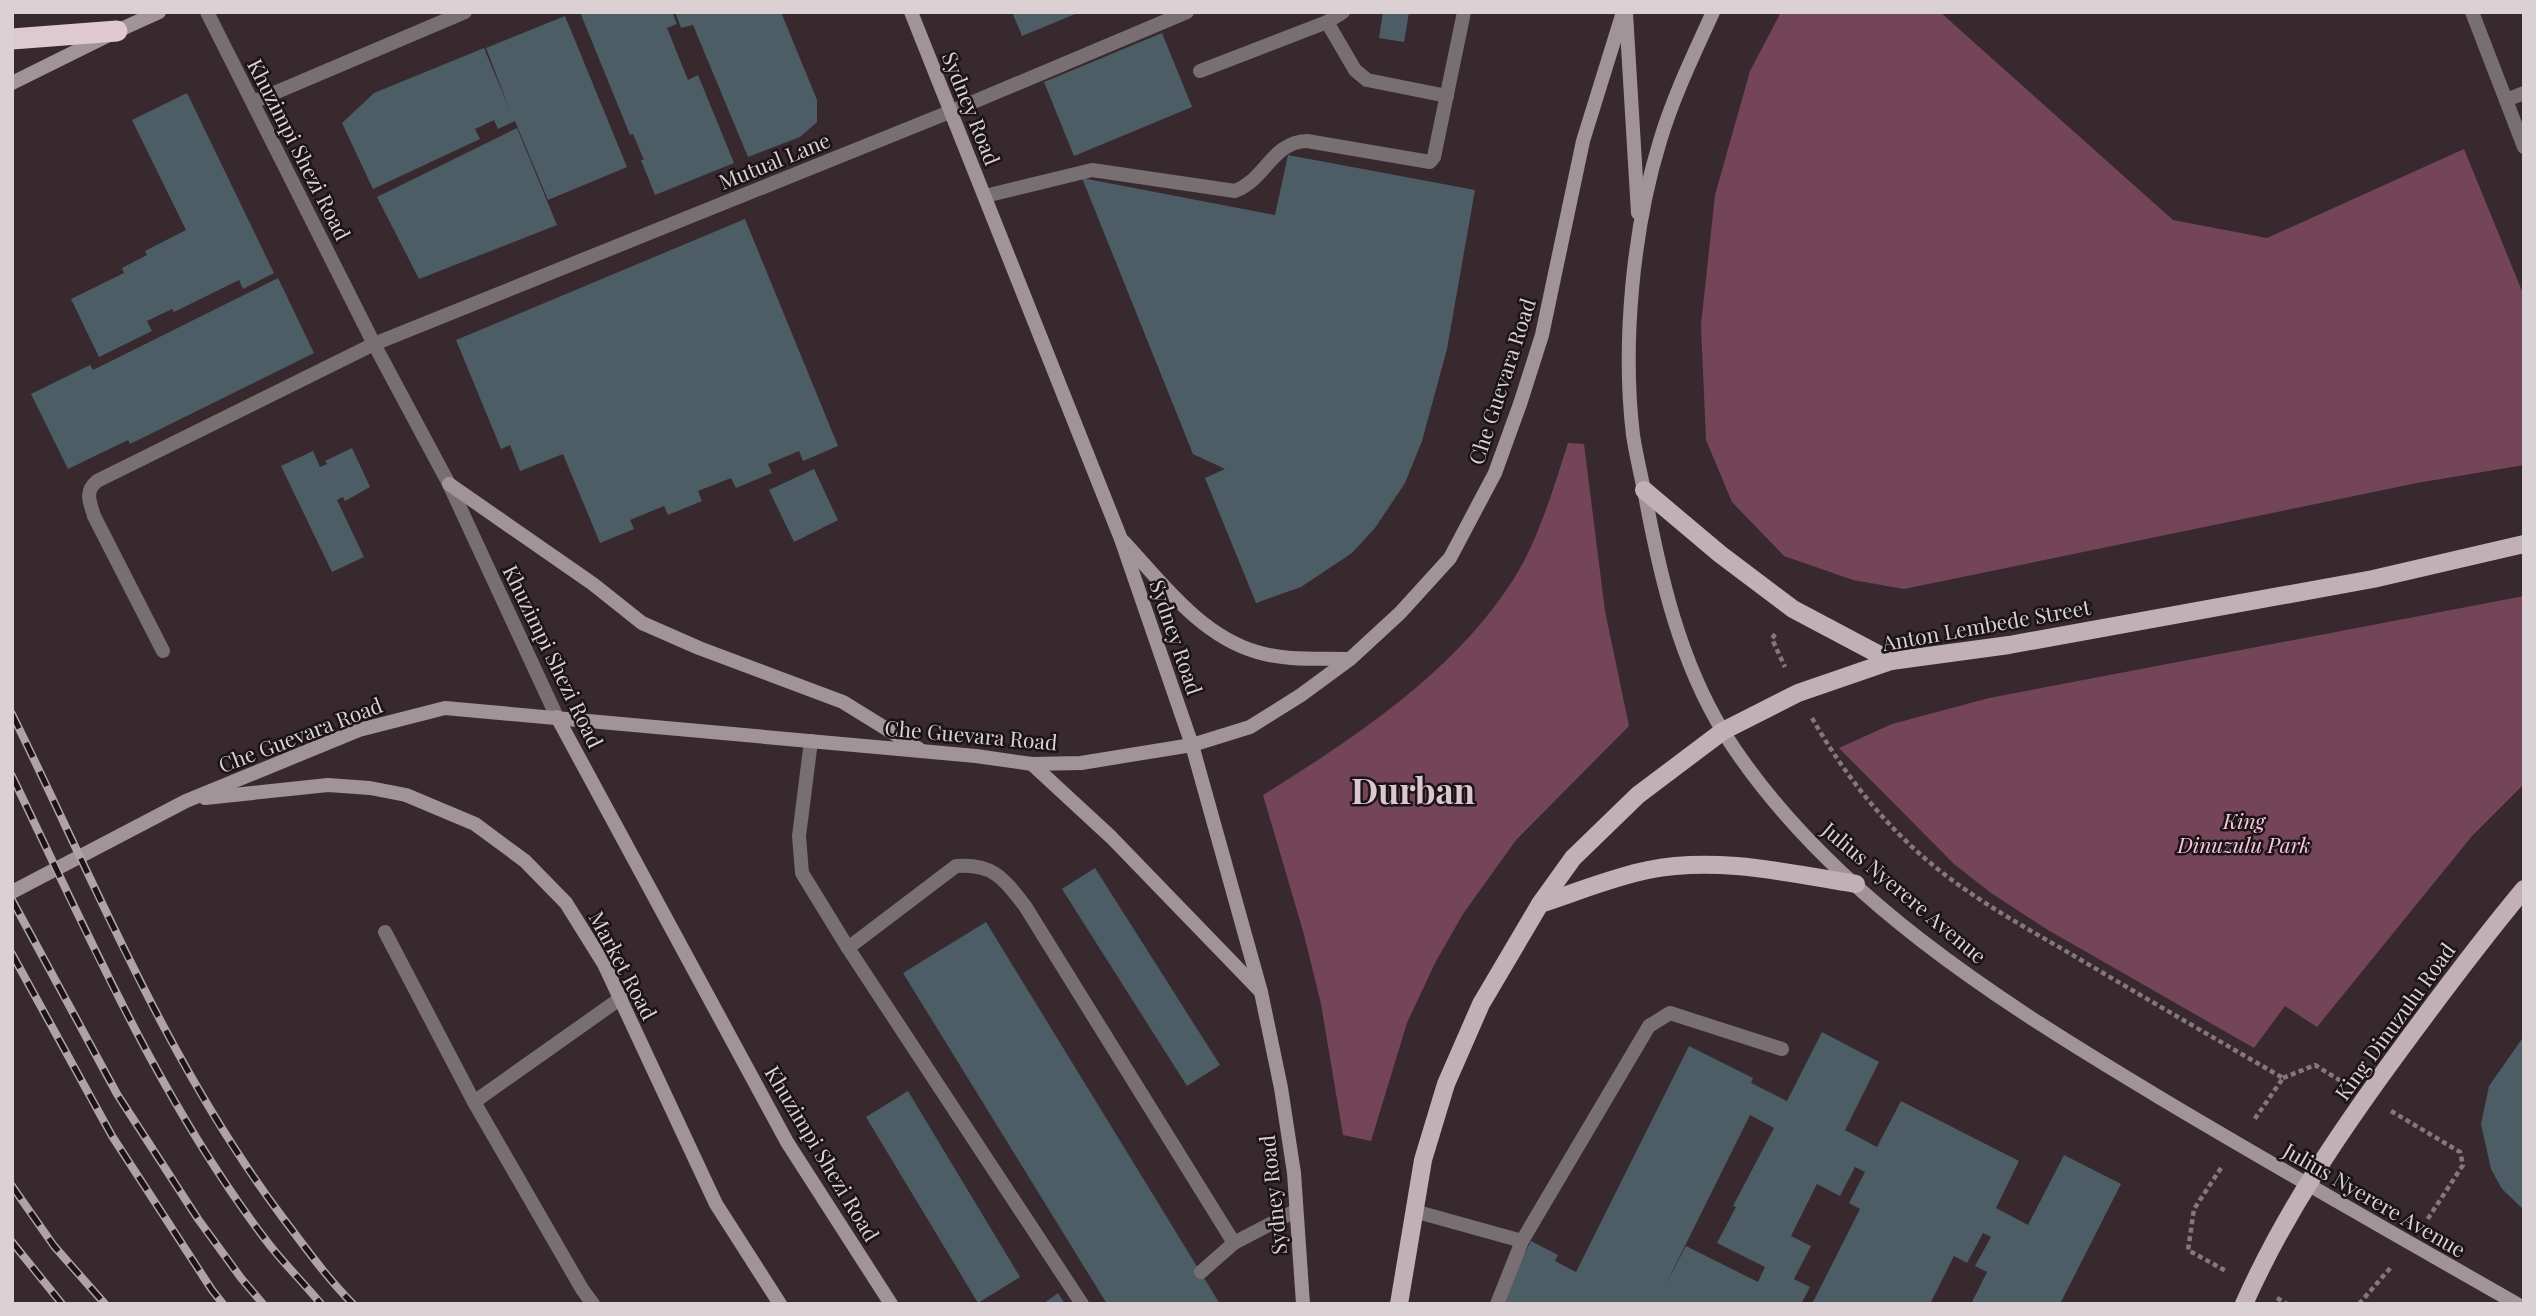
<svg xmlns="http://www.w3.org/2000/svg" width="2536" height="1316" font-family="'Playfair Display',serif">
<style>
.green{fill:#744559}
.building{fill:#4c5d65;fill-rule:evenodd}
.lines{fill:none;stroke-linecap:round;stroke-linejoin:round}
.path{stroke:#85787d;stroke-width:4.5;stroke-dasharray:5 3.5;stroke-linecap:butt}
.service{stroke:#786f72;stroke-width:14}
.minor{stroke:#786f72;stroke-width:14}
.tertiary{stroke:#786f72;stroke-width:14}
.secondary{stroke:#a19499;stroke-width:14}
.primary{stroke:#c1b0b6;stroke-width:18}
.motorway{stroke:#dec9d1;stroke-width:21}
.rail-casing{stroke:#afa3a7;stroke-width:8}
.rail{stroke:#1b1417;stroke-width:5;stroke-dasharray:16;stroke-linecap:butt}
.labels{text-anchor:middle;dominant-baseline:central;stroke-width:5;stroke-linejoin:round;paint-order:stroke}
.street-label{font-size:21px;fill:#dbd1d4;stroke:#1b1417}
.park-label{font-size:21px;font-style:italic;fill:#fac6da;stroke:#1b1417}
.town-label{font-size:35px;font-weight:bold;fill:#dcc7cf;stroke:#1b1417}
</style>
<rect width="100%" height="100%" fill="#38292f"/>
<!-- green -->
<g class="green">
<polygon points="1781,12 1940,12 2173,220 2267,238 2464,149 2524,296 2524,465 2417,483 1904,589 1853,580 1784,556 1732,502 1706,440 1701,325 1715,195 1750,71"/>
<path d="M 1568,443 L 1584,444 L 1605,611 L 1629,726 L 1516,840 L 1463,914 L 1435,963 L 1407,1023 L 1371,1141 L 1343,1135 L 1321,1004 L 1303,931 L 1263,795 C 1358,736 1468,663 1523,563 C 1543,525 1555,483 1568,443 Z"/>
<polygon points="2524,596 2524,784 2472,836 2317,1027 2285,1006 2254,1048 2048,930 1991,893 1954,864 1839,748 1892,724 1989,698"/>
</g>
<!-- building -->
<g class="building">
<polygon points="580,12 672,12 677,24 667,28 688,80 698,75 734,163 655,195 641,160 644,160 633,134 630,135"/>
<polygon points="675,12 781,12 817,100 817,122 800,137 748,157 693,25 681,28"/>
<polygon points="1012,12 1080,12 1022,36"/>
<polygon points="1383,12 1409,12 1404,42 1379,38"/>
<polygon points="565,16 627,167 548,200 515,121 498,129 494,120 475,129 480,139 373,189 342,123 374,93 484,48 511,113 486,48"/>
<polygon points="1162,33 1192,107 1074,156 1044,82"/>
<polygon points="187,93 274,273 243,289 239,280 174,312 172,309 147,321 152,331 99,357 71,299 124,273 122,268 147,255 145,251 186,230 132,120"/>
<polygon points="517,128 557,225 419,279 377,197"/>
<polygon points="1288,155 1475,190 1447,349 1422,441 1405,483 1375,528 1352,553 1301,587 1256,603 1205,478 1225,469 1193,454 1082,178 1275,215"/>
<polygon points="745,219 838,446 803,461 799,451 768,464 772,473 736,488 731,478 698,491 702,501 668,515 664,506 630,520 634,529 600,543 563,454 520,471 510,445 501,449 456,340"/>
<polygon points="278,278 314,353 130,444 128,440 68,469 31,394 90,365 93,370"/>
<polygon points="352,448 370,487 345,501 343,497 337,500 364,557 332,572 281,466 313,451 320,467 327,464 325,461"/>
<polygon points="814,469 838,520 794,542 769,490"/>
<polygon points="1095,868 1220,1065 1187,1086 1062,889"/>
<polygon points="986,922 1220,1304 1107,1304 903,973"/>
<path d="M 1822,1032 L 1879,1062 L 1845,1130 L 1877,1147 L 1901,1101 L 2019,1161 L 1996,1208 L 2028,1225 L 2064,1155 L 2121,1184 L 2060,1304 L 1971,1304 L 1987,1272 L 1975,1266 L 1991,1237 L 1983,1233 L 1967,1263 L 1954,1256 L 1930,1304 L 1812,1304 L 1860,1209 L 1849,1203 L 1865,1172 L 1855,1167 L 1840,1196 L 1817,1184 L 1791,1236 L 1811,1246 L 1794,1279 L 1810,1287 L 1801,1304 L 1498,1304 L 1531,1241 L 1558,1255 L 1555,1261 L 1576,1272 L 1689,1046 L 1753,1078 L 1751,1083 L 1787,1101 ZM 1750,1115 L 1774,1128 L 1733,1206 L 1736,1207 L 1717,1243 L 1765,1267 L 1758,1282 L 1686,1246 L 1665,1286 Z"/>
<polygon points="2524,1036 2524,1210 2502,1189 2491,1169 2481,1124 2489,1086"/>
<polygon points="908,1091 1020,1277 978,1303 866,1117"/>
<polygon points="1058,1293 1065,1304 1043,1304"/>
</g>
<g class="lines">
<!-- path -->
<g class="path">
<polyline points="1775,634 1772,639 1785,667"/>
<path d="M 1812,718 C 1841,769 1877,816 1921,855 C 1967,896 2023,926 2076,957 C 2145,998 2214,1038 2283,1078 L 2254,1120"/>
<polyline points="2283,1078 2315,1065 2341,1081"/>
<polyline points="2391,1111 2460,1152 2463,1165 2427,1220"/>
<polyline points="2221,1168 2194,1209 2188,1250 2226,1271"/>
<polyline points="2277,1298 2287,1304"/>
<polyline points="2359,1304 2392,1266"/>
</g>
<!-- service -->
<g class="service">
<polyline points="1327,22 1355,70 1367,80 1447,96"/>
<polyline points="1200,71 1327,22 1343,12"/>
<polyline points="2506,100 2524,93"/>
<path d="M 985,196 L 1092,170 L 1235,191 C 1266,179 1272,142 1307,141 L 1430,162 L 1434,157 L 1464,12"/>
<path d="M 163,651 L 94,516 C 90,502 84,492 97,481 L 374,344"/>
<polyline points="811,741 799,836 802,873 848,948 1082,1304"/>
<polyline points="385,932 474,1102 582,1289 593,1304"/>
<path d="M 848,948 L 956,866 C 993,863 1003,878 1025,906 L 1234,1243"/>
<polyline points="474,1102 621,998"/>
<polyline points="1414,1211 1522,1241"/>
<polyline points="1201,1272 1234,1243 1295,1211"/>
<polyline points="1497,1304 1522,1241 1649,1026 1670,1013 1782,1049"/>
</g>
<!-- minor -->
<g class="minor">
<polyline points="2472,12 2524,147"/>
<polyline points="253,102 465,12"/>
<polyline points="374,344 952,111 1187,12"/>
</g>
<!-- tertiary -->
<polyline class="tertiary" points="207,12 374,344 449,484 557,717"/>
<!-- secondary -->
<g class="secondary">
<polyline points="911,12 1121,539 1192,745 1261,992 1281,1088 1294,1173 1303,1304"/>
<path d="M 1713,12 C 1694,54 1673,97 1660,141 C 1633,228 1622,344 1633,435 C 1636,455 1641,475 1645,495 C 1660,576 1680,662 1724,733 C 1826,894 2002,1003 2162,1099 C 2279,1169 2398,1236 2517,1304"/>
<polyline points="1626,13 1638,213"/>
<polyline points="12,83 117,31 159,12"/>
<polyline points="449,484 593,584 642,623 699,648 843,702 919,749"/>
<path d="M 1124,542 C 1162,583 1201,636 1257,652 C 1287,661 1319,658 1350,659"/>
<polyline points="557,717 787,1142 891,1304"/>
<polyline points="1032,764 1111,837 1260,991"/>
<polyline points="205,798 328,785 370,788 406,795 475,824 525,861 566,903 604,964 716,1204 780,1304"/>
<polyline points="12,892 186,801 359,730 445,708 976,756 1032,764 1081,763 1192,745 1250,727 1301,695 1350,659 1400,613 1450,558 1495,473 1520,404 1542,335 1583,141 1623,12"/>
</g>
<!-- primary -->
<g class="primary">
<polyline points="1644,490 1720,554 1793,609 1891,661"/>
<path d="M 1540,904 C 1574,893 1613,877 1648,870 C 1717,856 1788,873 1856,884"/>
<polyline points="1399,1304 1423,1160 1446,1084 1481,1004 1540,904 1573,858 1638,795 1723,731 1798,693 1891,661 2009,645 2373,579 2524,544"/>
<path d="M 2244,1304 C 2284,1214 2339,1133 2397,1054 C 2438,998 2479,943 2524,889"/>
</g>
<!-- motorway -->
<polyline class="motorway" points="12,39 117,31"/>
<defs>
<g id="rail">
<path d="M 12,714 C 96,885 168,1065 283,1218 C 305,1247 327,1278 353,1304"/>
<path d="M 12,776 C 88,934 159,1099 265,1239 C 282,1262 303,1282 321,1304"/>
<polyline points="12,900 117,1094 198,1219 241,1278 263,1304"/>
<polyline points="12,954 112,1136 212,1290 223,1304"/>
<polyline points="12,1186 54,1246 105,1304"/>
<polyline points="12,1242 62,1304"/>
</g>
</defs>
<!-- rail casing -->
<use href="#rail" class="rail-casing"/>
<!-- rail -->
<use href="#rail" class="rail"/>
</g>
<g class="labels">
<!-- street labels -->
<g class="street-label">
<text transform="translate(972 108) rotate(68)">Sydney Road</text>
<text transform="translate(300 149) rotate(63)">Khuzimpi Shezi Road</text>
<text transform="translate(774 160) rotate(-22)">Mutual Lane</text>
<text transform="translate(1501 381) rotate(-72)">Che Guevara Road</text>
<text transform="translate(1986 624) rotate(-10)">Anton Lembede Street</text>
<text transform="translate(1177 637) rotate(71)">Sydney Road</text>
<text transform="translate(554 656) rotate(64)">Khuzimpi Shezi Road</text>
<text transform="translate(300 734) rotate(-21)">Che Guevara Road</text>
<text transform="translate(971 734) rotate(5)">Che Guevara Road</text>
<text transform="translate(1905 892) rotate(40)">Julius Nyerere Avenue</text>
<text transform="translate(624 965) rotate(62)">Market Road</text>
<text transform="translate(2394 1021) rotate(-54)">King Dinuzulu Road</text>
<text transform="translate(823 1153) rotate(59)">Khuzimpi Shezi Road</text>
<text transform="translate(1272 1195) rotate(-96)">Sydney Road</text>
<text transform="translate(2375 1199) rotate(30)">Julius Nyerere Avenue</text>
</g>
<!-- park labels -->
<g class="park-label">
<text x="2244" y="820">King<tspan x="2244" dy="24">Dinuzulu Park</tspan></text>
</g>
<!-- town labels -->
<g class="town-label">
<text x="1413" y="789">Durban</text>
</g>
</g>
<!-- border -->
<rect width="2536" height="1316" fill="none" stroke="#dbd1d4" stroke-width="28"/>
</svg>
